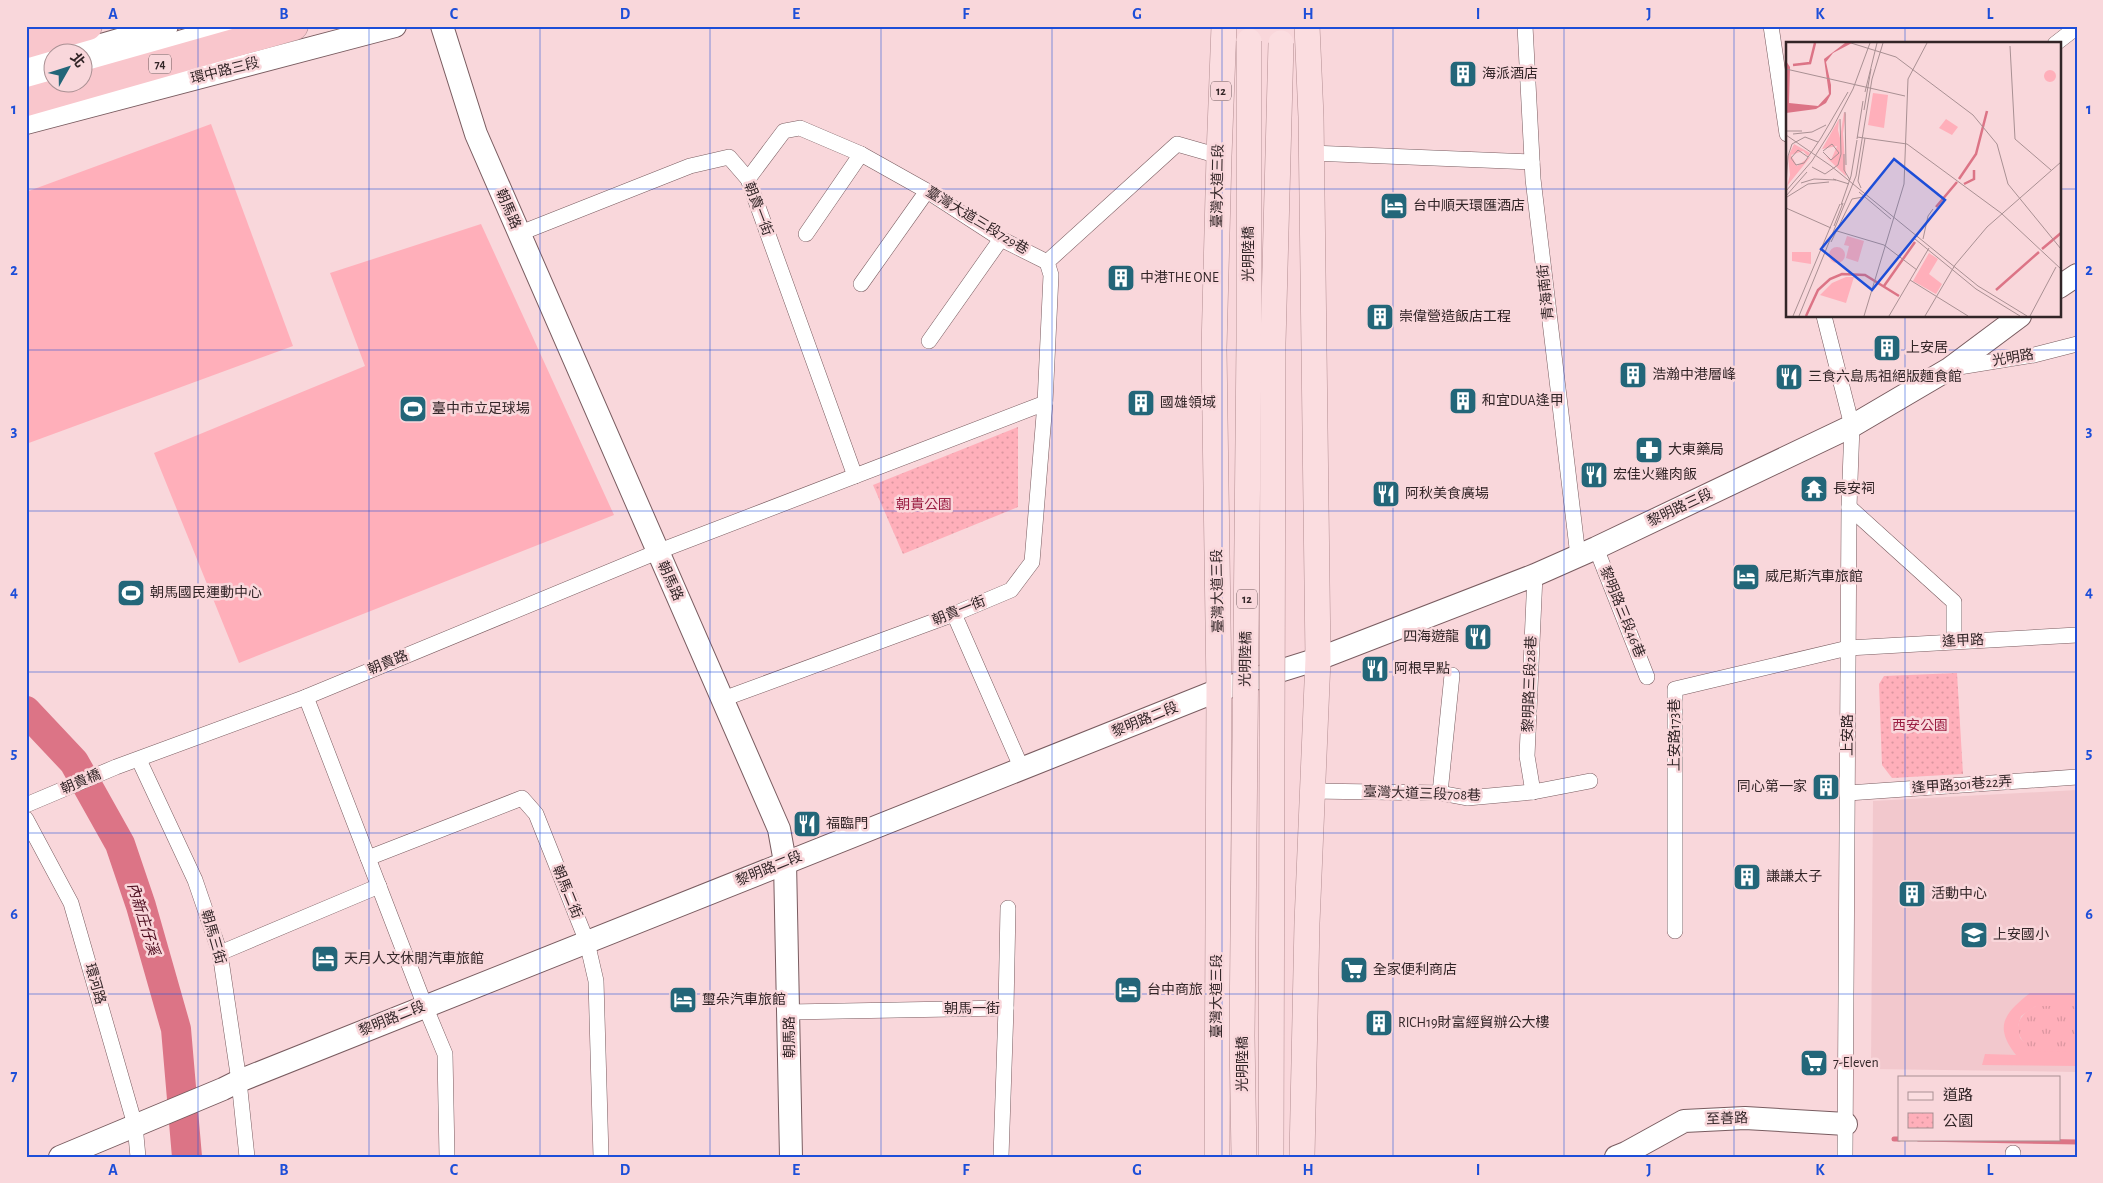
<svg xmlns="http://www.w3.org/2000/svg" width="2103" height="1183" font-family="'Alegreya Sans','Noto Sans TC',sans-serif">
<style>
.built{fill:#f2c8cd}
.grass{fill:url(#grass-tufts)}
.park{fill:url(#park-dots)}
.garden{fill:#ffafba}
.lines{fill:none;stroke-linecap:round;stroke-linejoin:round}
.stream{stroke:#dc7486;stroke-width:5}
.river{stroke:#dc7486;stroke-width:30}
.street-casing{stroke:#795c60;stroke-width:16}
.secondary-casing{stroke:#795c60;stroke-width:24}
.primary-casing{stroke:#b38e92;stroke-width:26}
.highway-casing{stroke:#b38e92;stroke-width:29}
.street{stroke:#fff;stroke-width:15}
.secondary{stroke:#fff;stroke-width:22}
.primary{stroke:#fbdde0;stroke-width:25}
.highway{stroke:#f9c6cc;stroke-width:28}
.primary-bridge-casing{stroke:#b38e92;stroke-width:26;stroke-linecap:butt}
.primary-bridge{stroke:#fbdde0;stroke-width:25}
.grid{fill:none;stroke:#1d4ed8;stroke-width:1;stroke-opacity:0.55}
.labels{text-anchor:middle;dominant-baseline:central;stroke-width:5;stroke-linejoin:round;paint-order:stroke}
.shield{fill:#f9d7db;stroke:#6e5a5d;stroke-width:1}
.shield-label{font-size:12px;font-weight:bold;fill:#322527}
.street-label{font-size:14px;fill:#322527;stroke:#f9d7db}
.poi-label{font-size:14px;fill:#322527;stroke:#f9d7db;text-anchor:start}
.park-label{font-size:14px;fill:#9b1f43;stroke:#f9d7db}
.water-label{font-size:15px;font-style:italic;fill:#4d0c1e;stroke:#f9d7db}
.inset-river{fill:none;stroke:#dc7486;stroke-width:2.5}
.inset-road{fill:none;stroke:#a99093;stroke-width:1}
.view{fill:#1d4ed8;fill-opacity:0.15;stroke:#1d4ed8;stroke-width:2.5}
.inset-edge{fill:none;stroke:#322527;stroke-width:2.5}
.neatline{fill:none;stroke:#1d4ed8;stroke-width:2}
.grid-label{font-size:16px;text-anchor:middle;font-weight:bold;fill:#1d4ed8}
</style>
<defs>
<pattern id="grass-tufts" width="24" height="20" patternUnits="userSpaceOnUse" patternTransform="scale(1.25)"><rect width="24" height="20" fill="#ffafba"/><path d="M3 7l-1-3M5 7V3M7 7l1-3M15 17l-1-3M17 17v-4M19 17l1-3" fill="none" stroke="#db96a0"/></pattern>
<pattern id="park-dots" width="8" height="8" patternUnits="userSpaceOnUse" patternTransform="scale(1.25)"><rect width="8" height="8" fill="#ffafba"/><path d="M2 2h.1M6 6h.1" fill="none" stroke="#db96a0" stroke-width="1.8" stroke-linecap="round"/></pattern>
</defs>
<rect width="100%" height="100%" fill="#f9d7db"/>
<!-- built -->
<polygon class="built" points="2077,790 2077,1072 1871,1069 1873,801"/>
<!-- grass -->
<path class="grass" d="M 2036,1006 L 2077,1006 L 2077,1052 L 2033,1052 C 2013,1034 2012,1019 2036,1006 Z"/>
<!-- park -->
<g class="park">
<polygon points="1018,427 1018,507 903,554 873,485"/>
<polygon points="1957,673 1963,774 1892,778 1882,765 1879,684 1884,676"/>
</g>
<!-- garden -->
<g class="garden">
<polygon points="211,124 293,346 26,444 26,192"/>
<polygon points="481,224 614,515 239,663 154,453 365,366 330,273"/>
<path d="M 2030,993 L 2077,993 L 2077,1006 L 2036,1006 L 2021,1016 L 2018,1026 L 2020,1038 L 2033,1051 L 2077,1052 L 2077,1066 L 1982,1065 L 1985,1054 L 2016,1055 C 1993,1026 2005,1013 2030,993 Z"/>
</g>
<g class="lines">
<!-- stream -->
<g class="stream">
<polyline points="1894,1139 1899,1139"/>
<polyline points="1918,1139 2077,1142"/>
</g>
<!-- river -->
<polyline class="river" points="26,711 74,762 120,844 141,906 176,1029 187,1157"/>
<defs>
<g id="street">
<polyline points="1525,26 1533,179 1578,556"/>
<polyline points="1771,26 1787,134"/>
<polyline points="2055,44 2077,27"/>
<polyline points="1311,153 1532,162"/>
<polyline points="748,179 784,131 800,128 861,154 927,191 1001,239 1047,262"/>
<polyline points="518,234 690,166 729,157 748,179 855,476"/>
<polyline points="806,234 861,154"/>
<polyline points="1047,262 1177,144 1219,156"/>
<polyline points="861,284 927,191"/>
<polyline points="1824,316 1852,426 1849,507 1845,1157"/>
<polyline points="929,341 1001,239"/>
<polyline points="1953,368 2034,355 2077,344"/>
<polyline points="1849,507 1954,602 1954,641"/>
<polyline points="1596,548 1647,677"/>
<polyline points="954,614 1022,769"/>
<polyline points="306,697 425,1006 445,1054 447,1157"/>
<polyline points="723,699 954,614 1011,590 1032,562 1045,403 1051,275 1047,262"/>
<polyline points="139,760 195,880 220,953 239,1081 247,1157"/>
<polyline points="1312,791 1440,793 1467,798 1533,792 1590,781"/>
<polyline points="1533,792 1527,756 1535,575"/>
<polyline points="1440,793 1452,675"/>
<polyline points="1848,793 2077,777"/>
<polyline points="26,805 116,767 306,697 657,552 1045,403"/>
<polyline points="26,819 71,903 135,1125 138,1157"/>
<polyline points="368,858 522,798 536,814 587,942 596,981 601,1157"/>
<polyline points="1675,931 1675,689 1848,648 2077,635"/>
<polyline points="220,953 379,886"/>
<polyline points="1006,1008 1008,908"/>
<polyline points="789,1012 1006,1008 1001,1157"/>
<polyline points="2013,1157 2013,1153"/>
</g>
<g id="secondary">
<polyline points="442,26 476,134 779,829 785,862 791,1157"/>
<polyline points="77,52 167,26"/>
<polyline points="26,67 52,60"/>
<polyline points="82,70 235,26"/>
<polyline points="26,86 52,79"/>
<polyline points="26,123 395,26"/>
<polyline points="2059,287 2077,275"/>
<polyline points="60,1157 223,1089 239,1081 1219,690 1318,659 1535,575 1596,548 1852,426 1949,369 2020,316"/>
<polyline points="1616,1157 1626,1153 1684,1121 1745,1118 1846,1124"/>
</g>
<g id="primary">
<polyline points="1217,1157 1219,690 1214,349 1219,156 1224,26"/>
<polyline points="1302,1157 1307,923 1318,659 1311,117 1307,26"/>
</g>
<g id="highway">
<polyline points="26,44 88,26"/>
<polyline points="26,102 294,26"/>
</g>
</defs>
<!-- street casing -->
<use href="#street" class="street-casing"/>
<!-- secondary casing -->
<use href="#secondary" class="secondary-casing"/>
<!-- primary casing -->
<use href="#primary" class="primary-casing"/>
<!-- highway casing -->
<use href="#highway" class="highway-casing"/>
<!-- street -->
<use href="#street" class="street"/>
<!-- secondary -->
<use href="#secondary" class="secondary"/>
<!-- primary -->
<use href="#primary" class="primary"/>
<!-- highway -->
<use href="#highway" class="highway"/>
<defs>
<g id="primary-bridge">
<polyline points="1244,1157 1242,1036 1249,341 1249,41"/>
<polyline points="1271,1157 1273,343 1281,43"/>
</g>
</defs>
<!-- primary-bridge casing -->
<use href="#primary-bridge" class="primary-bridge-casing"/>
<!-- primary-bridge -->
<use href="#primary-bridge" class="primary-bridge"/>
</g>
<!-- grid -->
<path class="grid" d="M 198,26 L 198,1157M 369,26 L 369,1157M 540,26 L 540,1157M 710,26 L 710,1157M 881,26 L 881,1157M 1052,26 L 1052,1157M 1222,26 L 1222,1157M 1393,26 L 1393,1157M 1564,26 L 1564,1157M 1734,26 L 1734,1157M 1905,26 L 1905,44M 26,189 L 1787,189M 2059,189 L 2077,189M 1905,316 L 1905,1077M 26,350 L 2077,350M 26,511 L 2077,511M 26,672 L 2077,672M 26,833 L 2077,833M 26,994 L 2077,994M 1905,1139 L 1905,1157"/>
<!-- icons -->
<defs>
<symbol id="building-square" viewBox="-11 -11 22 22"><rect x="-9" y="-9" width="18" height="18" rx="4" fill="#236679" stroke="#f9d7db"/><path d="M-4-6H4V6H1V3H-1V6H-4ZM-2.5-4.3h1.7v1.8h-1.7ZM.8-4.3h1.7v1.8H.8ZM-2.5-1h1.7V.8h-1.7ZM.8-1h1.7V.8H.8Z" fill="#fff"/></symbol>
<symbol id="hotel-square" viewBox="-11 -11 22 22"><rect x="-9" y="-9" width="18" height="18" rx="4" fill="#236679" stroke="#f9d7db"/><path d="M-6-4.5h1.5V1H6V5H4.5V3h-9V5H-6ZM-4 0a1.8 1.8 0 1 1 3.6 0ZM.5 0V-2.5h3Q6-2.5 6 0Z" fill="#fff"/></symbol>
<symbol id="restaurant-square" viewBox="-11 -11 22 22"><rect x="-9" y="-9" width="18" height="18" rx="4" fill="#236679" stroke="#f9d7db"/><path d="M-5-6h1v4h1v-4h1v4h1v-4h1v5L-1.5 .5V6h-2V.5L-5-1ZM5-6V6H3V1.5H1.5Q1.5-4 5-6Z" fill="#fff"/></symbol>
<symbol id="stadium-square" viewBox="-11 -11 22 22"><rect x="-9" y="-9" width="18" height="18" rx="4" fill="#236679" stroke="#f9d7db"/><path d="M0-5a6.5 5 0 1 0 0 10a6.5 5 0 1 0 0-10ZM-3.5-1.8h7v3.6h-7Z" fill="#fff"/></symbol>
<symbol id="pharmacy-square" viewBox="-11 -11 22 22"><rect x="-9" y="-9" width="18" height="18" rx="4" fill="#236679" stroke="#f9d7db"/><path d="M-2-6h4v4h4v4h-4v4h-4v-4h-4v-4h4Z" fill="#fff"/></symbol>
<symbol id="temple-square" viewBox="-11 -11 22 22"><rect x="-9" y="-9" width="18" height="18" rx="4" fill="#236679" stroke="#f9d7db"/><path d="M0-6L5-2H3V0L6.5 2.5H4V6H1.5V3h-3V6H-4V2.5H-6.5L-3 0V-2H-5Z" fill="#fff"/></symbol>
<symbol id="school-square" viewBox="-11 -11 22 22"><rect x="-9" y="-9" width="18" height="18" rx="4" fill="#236679" stroke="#f9d7db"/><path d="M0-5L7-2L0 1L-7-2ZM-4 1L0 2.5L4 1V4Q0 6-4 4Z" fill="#fff"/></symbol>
<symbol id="supermarket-square" viewBox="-11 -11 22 22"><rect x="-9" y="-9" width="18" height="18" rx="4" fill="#236679" stroke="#f9d7db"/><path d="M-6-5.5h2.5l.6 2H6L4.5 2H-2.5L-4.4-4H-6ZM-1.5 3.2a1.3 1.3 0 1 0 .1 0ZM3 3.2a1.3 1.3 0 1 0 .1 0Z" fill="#fff"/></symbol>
</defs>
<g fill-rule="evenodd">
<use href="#building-square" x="1447" y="58" width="32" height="32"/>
<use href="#hotel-square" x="1378" y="190" width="32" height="32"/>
<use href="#building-square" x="1105" y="262" width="32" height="32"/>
<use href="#building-square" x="1364" y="301" width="32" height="32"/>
<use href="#building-square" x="1871" y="332" width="32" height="32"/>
<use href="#building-square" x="1617" y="359" width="32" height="32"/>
<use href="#restaurant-square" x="1773" y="361" width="32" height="32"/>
<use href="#building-square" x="1447" y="385" width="32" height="32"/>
<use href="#building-square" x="1125" y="387" width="32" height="32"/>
<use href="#stadium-square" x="397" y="393" width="32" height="32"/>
<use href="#pharmacy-square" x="1633" y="434" width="32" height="32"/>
<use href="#restaurant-square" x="1578" y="459" width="32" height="32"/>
<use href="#temple-square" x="1798" y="473" width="32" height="32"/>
<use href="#restaurant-square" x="1370" y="478" width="32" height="32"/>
<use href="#hotel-square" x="1730" y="561" width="32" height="32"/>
<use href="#stadium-square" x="115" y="577" width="32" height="32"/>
<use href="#restaurant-square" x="1462" y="621" width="32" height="32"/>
<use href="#restaurant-square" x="1359" y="653" width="32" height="32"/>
<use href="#building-square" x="1810" y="771" width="32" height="32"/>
<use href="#restaurant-square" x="791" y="808" width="32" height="32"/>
<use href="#building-square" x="1731" y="861" width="32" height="32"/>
<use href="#building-square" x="1896" y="878" width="32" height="32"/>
<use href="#school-square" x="1958" y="919" width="32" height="32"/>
<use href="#hotel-square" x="309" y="943" width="32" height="32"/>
<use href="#supermarket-square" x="1338" y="954" width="32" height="32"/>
<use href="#hotel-square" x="1112" y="974" width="32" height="32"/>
<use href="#hotel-square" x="667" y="984" width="32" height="32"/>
<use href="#building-square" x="1363" y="1007" width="32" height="32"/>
<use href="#supermarket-square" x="1798" y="1047" width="32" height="32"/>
</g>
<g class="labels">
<!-- shield labels -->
<g class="shield">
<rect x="149" y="54.5" width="22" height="19" rx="4"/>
<rect x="1211" y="81.5" width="20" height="19" rx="4"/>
<rect x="1237" y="589.5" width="20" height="19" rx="4"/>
</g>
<g class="shield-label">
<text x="160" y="64">74</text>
<text x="1221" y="91">12</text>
<text x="1247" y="599">12</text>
</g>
<!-- street labels -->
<g class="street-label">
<text transform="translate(225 71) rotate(-14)">環中路三段</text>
<text transform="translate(1218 186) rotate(-89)">臺灣大道三段</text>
<text transform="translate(508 209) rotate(67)">朝馬路</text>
<text transform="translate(758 209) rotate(69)">朝貴一街</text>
<text transform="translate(977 221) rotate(31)">臺灣大道三段729巷</text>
<text transform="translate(1249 254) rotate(-90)">光明陸橋</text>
<text transform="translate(1546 292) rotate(-96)">青海南街</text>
<text transform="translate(2013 358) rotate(-10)">光明路</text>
<text transform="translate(1680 508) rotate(-25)">黎明路三段</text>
<text transform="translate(670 581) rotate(66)">朝馬路</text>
<text transform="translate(1218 591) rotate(-91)">臺灣大道三段</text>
<text transform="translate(959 611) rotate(-22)">朝貴一街</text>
<text transform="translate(1622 612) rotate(68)">黎明路三段46巷</text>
<text transform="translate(1963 641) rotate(-3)">逢甲路</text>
<text transform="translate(1246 659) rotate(-89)">光明陸橋</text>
<text transform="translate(388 663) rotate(-22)">朝貴路</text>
<text transform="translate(1530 684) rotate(-88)">黎明路三段28巷</text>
<text transform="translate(1145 720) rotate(-22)">黎明路二段</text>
<text transform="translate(1675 735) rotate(-90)">上安路173巷</text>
<text transform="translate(1848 735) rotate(-90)">上安路</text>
<text transform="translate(81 782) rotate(-23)">朝貴橋</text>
<text transform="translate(1962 785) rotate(-4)">逢甲路301巷22弄</text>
<text transform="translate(1422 794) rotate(2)">臺灣大道三段708巷</text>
<text transform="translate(769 869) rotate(-22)">黎明路二段</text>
<text transform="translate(567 892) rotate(68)">朝馬二街</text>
<text transform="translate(213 937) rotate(74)">朝馬三街</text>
<text transform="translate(95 984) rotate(74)">環河路</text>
<text transform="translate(1217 996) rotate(-90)">臺灣大道三段</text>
<text x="972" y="1009">朝馬一街</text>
<text transform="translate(392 1019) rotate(-22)">黎明路二段</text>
<text transform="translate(790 1037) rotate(-91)">朝馬路</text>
<text transform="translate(1243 1064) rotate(-90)">光明陸橋</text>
<text transform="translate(1727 1119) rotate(-2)">至善路</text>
</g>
<!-- poi labels -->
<g class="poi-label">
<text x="1482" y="74">海派酒店</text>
<text x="1413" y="206">台中順天環匯酒店</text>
<text x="1140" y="278">中港THE ONE</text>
<text x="1399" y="317">崇偉營造飯店工程</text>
<text x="1906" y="348">上安居</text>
<text x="1652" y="375">浩瀚中港層峰</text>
<text x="1808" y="377">三食六島馬祖絕版麵食館</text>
<text x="1482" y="401">和宜DUA逢甲</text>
<text x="1160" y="403">國雄領域</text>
<text x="432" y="409">臺中市立足球場</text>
<text x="1668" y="450">大東藥局</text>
<text x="1613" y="475">宏佳火雞肉飯</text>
<text x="1833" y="489">長安祠</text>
<text x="1405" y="494">阿秋美食廣場</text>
<text x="1765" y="577">威尼斯汽車旅館</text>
<text x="150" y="593">朝馬國民運動中心</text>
<text x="1459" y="637" text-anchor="end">四海遊龍</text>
<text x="1394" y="669">阿根早點</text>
<text x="1807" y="787" text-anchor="end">同心第一家</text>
<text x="826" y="824">福臨門</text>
<text x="1766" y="877">謙謙太子</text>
<text x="1931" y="894">活動中心</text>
<text x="1993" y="935">上安國小</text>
<text x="344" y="959">天月人文休閒汽車旅館</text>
<text x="1373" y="970">全家便利商店</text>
<text x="1147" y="990">台中商旅</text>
<text x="702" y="1000">璽朵汽車旅館</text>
<text x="1398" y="1023">RICH19財富經貿辦公大樓</text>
<text x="1833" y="1063">7-Eleven</text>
</g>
<!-- park labels -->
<g class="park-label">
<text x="924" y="505">朝貴公園</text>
<text x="1920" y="726">西安公園</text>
</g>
<!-- water labels -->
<g class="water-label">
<text transform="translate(143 919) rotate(73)">內新庄仔溪</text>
</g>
</g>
<!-- overview -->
<g transform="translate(1786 42)">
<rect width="275" height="275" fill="#f9d7db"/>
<path d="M 58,70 L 60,72 L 57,91 L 60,134 L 39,114 L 45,118 L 51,104 L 36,107 L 53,77 L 52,88 L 58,112 L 54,96 ZM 8,102 L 24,111 L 22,114 L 17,109 L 5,113 L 11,124 L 25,114 L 1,144 L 4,133 L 2,115 ZM 6,210 L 25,210 L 25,222 L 6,219 Z" fill="#ffafba"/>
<path d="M258 34a6 6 0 1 1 12 0a6 6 0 1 1-12 0ZM 87,51 L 102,53 L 98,86 L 82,83 ZM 160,77 L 172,85 L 166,93 L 153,86 ZM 143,211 L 152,217 L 143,232 L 156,242 L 150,252 L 127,239 ZM 60,235 L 68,235 L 60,261 L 34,253 L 46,241 Z" fill="#ffafba"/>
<path d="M 61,194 L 78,199 L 72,220 L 60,216 L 63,204 L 58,203 ZM43 213a8 8 0 1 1 16 0a8 8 0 1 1-16 0Z" fill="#ffafba"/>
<path d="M 59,1 L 66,1 L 47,11 L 40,20 L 45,43 L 45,52 L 40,61 L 30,67 L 0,71 L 0,19 L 4,25 L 3,61 L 32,64 L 43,52 L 38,17 Z" fill="#dc7486"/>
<path class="inset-river" d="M 7,23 L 24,21 L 29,1M 173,137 L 190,112 L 201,69M 178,142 L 188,137 L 188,128M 150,165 L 171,140M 256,207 L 275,191M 98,244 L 129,200M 210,248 L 253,210M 20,274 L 32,248 L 44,237 L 56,232 L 79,233 L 113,254"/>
<path class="inset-road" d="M 65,1 L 110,15 L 187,73 L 211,102 L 222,142 L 275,207M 224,4 L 229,97 L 265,128M 0,27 L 119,54M 79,50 L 91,1M 78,68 L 85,27M 59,70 L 60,123M 0,89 L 16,89M 7,92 L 26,90 L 40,83M 0,93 L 45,124 L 192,244 L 241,274M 71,95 L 121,102 L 215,171 L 275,227M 71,97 L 77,59M 37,109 L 46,102 L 53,111 L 45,118 L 37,110M 58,112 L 58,128 L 64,138M 22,115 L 12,108 L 5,116 L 10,123 L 18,121 L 35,96 L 62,50M 26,125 L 39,132 L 52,123 L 55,112 L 54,77M 47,137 L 63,142M 15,141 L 28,137 L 50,138M 0,144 L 2,114 L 6,102 L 19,95 L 32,100M 75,146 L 72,139 L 79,96M 0,149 L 26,119 L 46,87 L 67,47 L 84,1M 73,150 L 105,177M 0,154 L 21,130M 1,155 L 22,142 L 43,140M 55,163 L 65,134 L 71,98M 0,166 L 45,186M 48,184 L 57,161M 51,189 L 98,203 L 131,228M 129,197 L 190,247 L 234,274M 137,197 L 142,174 L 147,167M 45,200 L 66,157 L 77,155M 124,238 L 182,274M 7,274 L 54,162M 13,274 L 70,134 L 86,37 L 97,1M 78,274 L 118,142 L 122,37 L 141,1M 103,274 L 143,206M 139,274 L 169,223 L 201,185 L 275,120M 244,274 L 270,225"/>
<path class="view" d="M 108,117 L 159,158 L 86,248 L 35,207 Z"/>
<rect width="275" height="275" class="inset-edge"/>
</g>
<!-- border -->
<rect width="2103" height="1183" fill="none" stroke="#f9d7db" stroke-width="55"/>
<!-- legend -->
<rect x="1898" y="1076" width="162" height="65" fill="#f9d7db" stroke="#a99093"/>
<rect x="1908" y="1092" width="25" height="8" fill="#fbdde0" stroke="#a99093"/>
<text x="1943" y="1100" font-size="15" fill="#322527">道路</text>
<rect x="1908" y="1113" width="25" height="15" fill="url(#park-dots)" stroke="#a99093"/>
<text x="1943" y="1126" font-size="15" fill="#322527">公園</text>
<!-- north arrow -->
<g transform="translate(68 68) rotate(51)"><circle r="24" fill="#f9d7db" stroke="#a99093"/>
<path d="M0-4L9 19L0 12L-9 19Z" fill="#236679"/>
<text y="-8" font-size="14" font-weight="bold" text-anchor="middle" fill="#322527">北</text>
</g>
<rect x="28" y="28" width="2048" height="1128" class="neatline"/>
<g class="grid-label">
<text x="113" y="19">A</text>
<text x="284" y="19">B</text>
<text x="454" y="19">C</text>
<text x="625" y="19">D</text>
<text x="796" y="19">E</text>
<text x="966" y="19">F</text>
<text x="1137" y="19">G</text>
<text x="1308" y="19">H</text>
<text x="1478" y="19">I</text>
<text x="1649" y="19">J</text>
<text x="1820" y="19">K</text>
<text x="1990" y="19">L</text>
<text x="14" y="114">1</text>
<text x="2089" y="114">1</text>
<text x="14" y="275">2</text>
<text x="2089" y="275">2</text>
<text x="14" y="436">3</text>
<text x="2089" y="436">3</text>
<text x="14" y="597">4</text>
<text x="2089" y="597">4</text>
<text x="14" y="758">5</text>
<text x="2089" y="758">5</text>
<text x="14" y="919">6</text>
<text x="2089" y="919">6</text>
<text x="14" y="1081">7</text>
<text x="2089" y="1081">7</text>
<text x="113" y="1175">A</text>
<text x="284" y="1175">B</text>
<text x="454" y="1175">C</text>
<text x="625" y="1175">D</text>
<text x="796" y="1175">E</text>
<text x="966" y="1175">F</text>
<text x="1137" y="1175">G</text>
<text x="1308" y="1175">H</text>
<text x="1478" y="1175">I</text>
<text x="1649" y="1175">J</text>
<text x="1820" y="1175">K</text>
<text x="1990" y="1175">L</text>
</g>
</svg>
